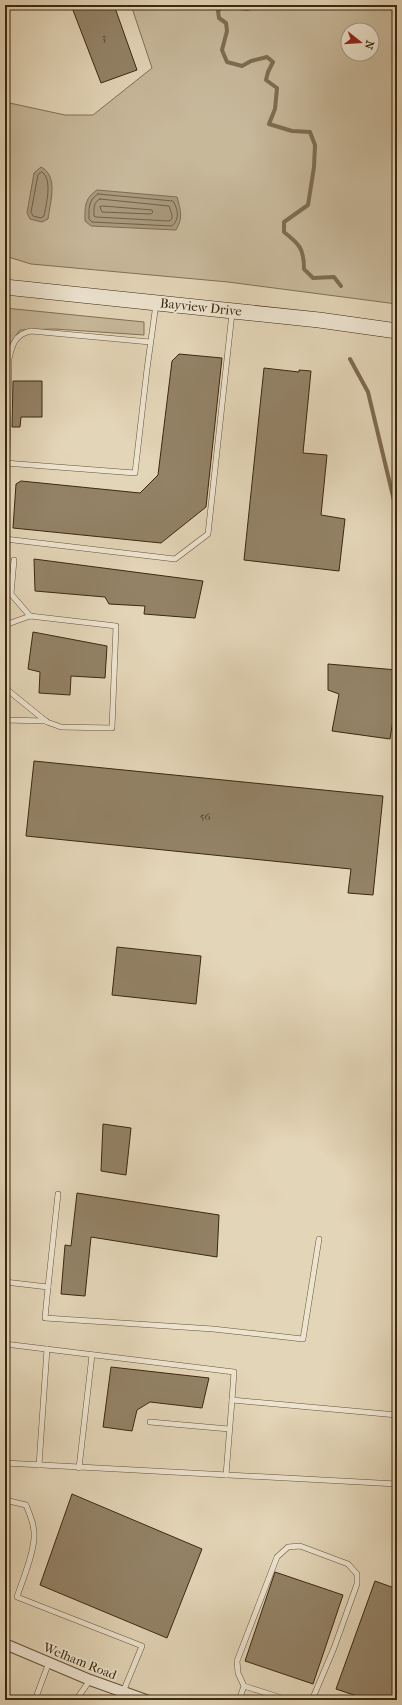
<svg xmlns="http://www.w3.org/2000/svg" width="402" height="1705" font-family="'IM FELL French Canon',serif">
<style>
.green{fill:#c7b89a;stroke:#827054;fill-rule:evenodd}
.water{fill:#aa9a7e;stroke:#7e6c51}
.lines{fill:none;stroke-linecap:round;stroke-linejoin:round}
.shore{stroke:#736146;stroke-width:1}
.stream{stroke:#7e6c51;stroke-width:4}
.building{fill:#938266;stroke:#3c280e}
.lane-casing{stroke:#665338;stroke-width:6}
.street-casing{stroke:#665338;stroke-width:12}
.secondary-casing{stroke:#3c280e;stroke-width:16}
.lane{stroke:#ede4d0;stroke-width:5}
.street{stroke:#ede4d0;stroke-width:10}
.secondary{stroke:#ede4d0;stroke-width:15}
.labels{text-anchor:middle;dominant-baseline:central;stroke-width:3.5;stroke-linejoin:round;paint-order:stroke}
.number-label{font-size:11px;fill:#523e24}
.street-label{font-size:13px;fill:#3c280e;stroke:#ede4d0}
</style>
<rect width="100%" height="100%" fill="#e3d5b7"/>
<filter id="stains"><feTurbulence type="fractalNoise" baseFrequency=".005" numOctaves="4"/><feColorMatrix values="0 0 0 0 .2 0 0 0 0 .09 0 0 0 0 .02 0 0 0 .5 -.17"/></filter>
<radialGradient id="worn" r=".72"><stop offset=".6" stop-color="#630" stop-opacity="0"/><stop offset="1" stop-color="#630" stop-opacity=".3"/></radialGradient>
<!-- green -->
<g class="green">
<path d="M 131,5 L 396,5 L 397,304 L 228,282 L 31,264 L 5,256 L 5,102 L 65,115 L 93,115 L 152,68 ZM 348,30 L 372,30 L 372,54 L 348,54 Z"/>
<polygon points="5,308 144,322 144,335 55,329 20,330 8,347 5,385 8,434 5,439"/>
</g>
<!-- water -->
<g class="water">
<path d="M 41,167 C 59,176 50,203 48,219 L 42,222 L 30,219 L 27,213 L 34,173 Z"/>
<path d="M 97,190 L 177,197 C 181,211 183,218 176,230 L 91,226 L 85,221 C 85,207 84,199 97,190 Z"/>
</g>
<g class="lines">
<!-- shore -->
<g class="shore">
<path d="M 42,172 C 53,179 46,205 44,216 L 41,218 L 33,216 L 31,212 L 38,175 Z"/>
<path d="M 98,194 L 173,201 C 178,209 180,219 172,226 L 92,222 L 89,219 C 89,209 88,200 98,194 Z"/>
<path d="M 100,199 L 169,206 L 172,215 L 172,219 L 169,221 L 96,217 L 94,216 C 94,209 93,202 100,199 Z"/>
<polygon points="103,206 152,210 153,212 151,214 102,212 100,207"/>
</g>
<!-- stream -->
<g class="stream">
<path d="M 258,5 L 248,9 L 223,6 L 218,11 L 219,18 L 226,23 L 227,31 L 222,50 L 227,62 L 242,66 L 251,61 L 267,57 L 273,62 L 268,72 L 266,80 L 277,88 L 275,109 L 269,124 L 292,131 L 310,132 L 315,145 L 314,167 L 308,205 L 284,222 L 284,232 C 299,244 304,248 304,269 L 313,278 L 334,277 L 341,286"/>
<polyline points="350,359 368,392 397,513"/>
</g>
</g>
<!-- building -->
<g class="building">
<polygon points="71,5 114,5 137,70 101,83"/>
<polygon points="179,354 222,358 206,507 161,543 13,528 16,484 21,481 140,493 158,475 172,361"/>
<polygon points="264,368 299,372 299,370 311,371 303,453 327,455 321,515 345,519 339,571 244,560"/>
<polygon points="13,381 42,381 42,417 21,417 20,427 12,427"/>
<polygon points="34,559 203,581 195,618 144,614 145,606 109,604 105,597 35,591"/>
<polygon points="33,632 107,646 105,678 71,676 70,695 39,693 40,672 28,669"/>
<polygon points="328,664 397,670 397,694 390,739 332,731 339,694 328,690"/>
<polygon points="34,761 383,796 373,895 348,893 351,869 26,836"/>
<polygon points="117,947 201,956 196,1004 112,995"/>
<polygon points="103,1124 131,1128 126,1175 101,1171"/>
<polygon points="77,1193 219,1215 217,1257 91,1237 85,1296 61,1294 65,1245 71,1246"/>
<polygon points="111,1367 209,1378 202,1408 150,1402 137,1410 132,1431 103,1427"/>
<polygon points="72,1494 202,1549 167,1638 40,1585"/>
<polygon points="275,1572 343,1595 313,1684 245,1661"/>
<polygon points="375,1581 397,1589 397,1700 369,1700 336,1689"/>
</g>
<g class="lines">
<defs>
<g id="lane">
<polyline points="5,463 135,473 147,369 156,304"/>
<path d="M 7,463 L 9,359 C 12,345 15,334 31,331 L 150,342"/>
<polyline points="5,539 175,559 208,534 232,313"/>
<polyline points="14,560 11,594 30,616"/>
<polyline points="5,625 30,616 116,626 112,728 61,727 47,722 5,688"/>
<polyline points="5,720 46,721"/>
<polyline points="5,1282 48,1287 58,1194"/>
<polyline points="48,1287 45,1318 213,1329 303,1339 319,1239"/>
<polyline points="5,1344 234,1372 232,1400 397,1415"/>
<polyline points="150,1422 229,1429"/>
<polyline points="5,1463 397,1484"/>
<polyline points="39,1465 47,1349"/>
<polyline points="79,1468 92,1355"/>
<polyline points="226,1475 232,1400"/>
<polyline points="395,1484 397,1466"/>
<path d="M 5,1500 L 26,1505 C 30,1515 35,1526 34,1538 C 33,1557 23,1578 17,1597 L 142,1646 L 123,1692"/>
<polyline points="35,1700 49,1662"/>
<polyline points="76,1700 90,1680"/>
<polyline points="239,1700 244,1686"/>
<polyline points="288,1700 244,1686 238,1673 237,1661 277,1557 288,1547 300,1546 348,1564 357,1574 357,1584 334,1648 312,1700"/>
</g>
<polyline id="street" points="5,1644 90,1680 146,1700"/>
<polyline id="secondary" points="5,287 319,320 397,331"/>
</defs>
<!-- lane casing -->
<use href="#lane" class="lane-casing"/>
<!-- street casing -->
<use href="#street" class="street-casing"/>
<!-- secondary casing -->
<use href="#secondary" class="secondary-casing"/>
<!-- lane -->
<use href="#lane" class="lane"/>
<!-- street -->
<use href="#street" class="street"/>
<!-- secondary -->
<use href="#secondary" class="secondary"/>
</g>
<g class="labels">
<!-- number labels -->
<g class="number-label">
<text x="104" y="37">3</text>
<text x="205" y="816">56</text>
</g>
<!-- street labels -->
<g class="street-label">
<text transform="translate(201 307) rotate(6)">Bayview Drive</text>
<text transform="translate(80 1661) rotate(22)">Welham Road</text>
</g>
</g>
<!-- margin -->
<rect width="402" height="1705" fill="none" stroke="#e3d5b7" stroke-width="20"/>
<rect x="6" y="6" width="390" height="1693" fill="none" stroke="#3c280e" stroke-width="2"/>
<rect x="10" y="10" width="382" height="1685" fill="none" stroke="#3c280e"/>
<!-- north arrow -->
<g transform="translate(360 42) rotate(107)"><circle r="19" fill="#ede4d0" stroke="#a69982"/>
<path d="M0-3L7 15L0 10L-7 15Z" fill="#8f2418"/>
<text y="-6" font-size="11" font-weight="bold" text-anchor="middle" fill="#3c280e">N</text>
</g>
<rect width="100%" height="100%" filter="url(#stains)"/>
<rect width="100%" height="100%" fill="url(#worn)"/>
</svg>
